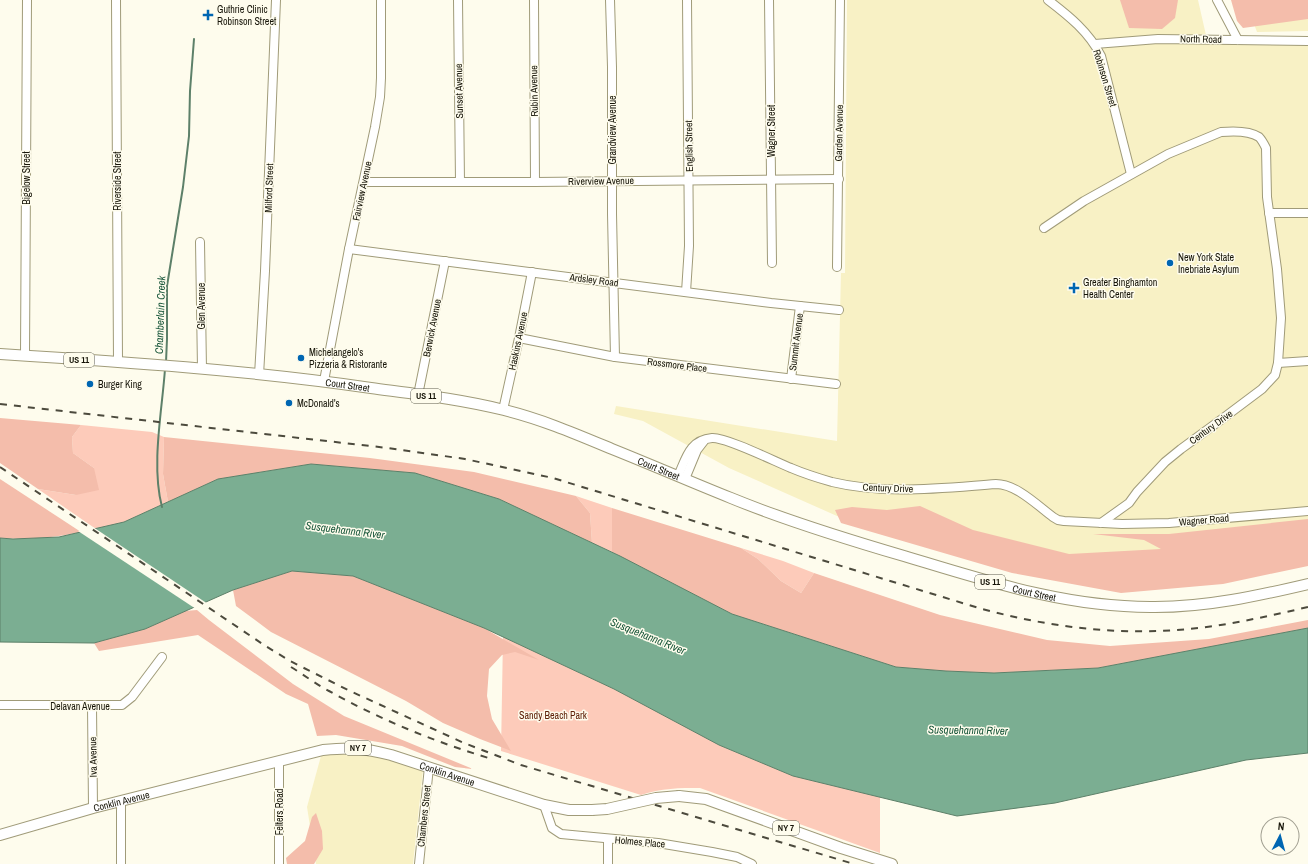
<svg xmlns="http://www.w3.org/2000/svg" width="1308" height="864" font-family="'Archivo Narrow',sans-serif">
<style>
.built{fill:#f8f1c5}
.green{fill:#fdcbba}
.forest{fill:#f4bdab}
.water{fill:#7bae92;stroke:#5d8069}
.pier{fill:#fefced}
.lines{fill:none;stroke-linecap:round;stroke-linejoin:round}
.stream{stroke:#5d8069;stroke-width:2}
.minor-casing{stroke:#a09b79;stroke-width:10}
.major-casing{stroke:#a09b79;stroke-width:12}
.minor{stroke:#fff;stroke-width:8}
.major{stroke:#fff;stroke-width:10}
.rail{stroke:#4c4a3d;stroke-width:2;stroke-dasharray:7 7;stroke-linecap:butt}
.major-bridge-casing{stroke:#a09b79;stroke-width:12;stroke-linecap:butt}
.major-bridge{stroke:#fff;stroke-width:10}
.poi-dot{fill:#0066b2;stroke:#fefced;stroke-width:1.5}
.labels{text-anchor:middle;dominant-baseline:central;stroke-width:3;stroke-linejoin:round;paint-order:stroke}
.shield{fill:#fefced;stroke:#5c5a4d;stroke-width:1}
.shield-label{font-size:9px;font-weight:bold;fill:#161408}
.poi-label{font-size:10px;fill:#161408;stroke:#fefced;text-anchor:start}
.street-label{font-size:10px;fill:#161408;stroke:#fefced}
.park-label{font-size:10px;fill:#5f2008;stroke:#fefced}
.water-label{font-size:11px;font-style:italic;fill:#175539;stroke:#fefced}
</style>
<rect width="100%" height="100%" fill="#fefced"/>
<!-- built -->
<g class="built">
<polygon points="847,0 1198,0 1208,44 1308,42 1308,536 1045,569 837,516 729,468 643,421 614,414 616,406 837,441 841,273 845,273"/>
<polygon points="1245,0 1308,0 1308,31 1257,32"/>
<polygon points="340,753 359,753 377,756 423,770 413,864 316,864 307,807 321,756"/>
</g>
<!-- green -->
<g class="green">
<polygon points="81,425 152,432 164,437 163,474 168,502 124,522 96,529 38,489 76,495 94,468 73,453 72,437"/>
<polygon points="576,496 612,508 612,552 592,543 590,513"/>
<polygon points="741,548 783,561 814,573 801,593 781,581 758,559"/>
<path d="M 503,637 L 614,689 L 719,745 L 793,776 L 880,797 L 880,853 L 700,788 C 680,788 661,788 641,795 L 501,751 Z"/>
</g>
<!-- forest -->
<g class="forest">
<polygon points="1120,0 1178,0 1175,18 1162,29 1129,28"/>
<polygon points="1231,0 1308,0 1308,19 1243,28 1237,21"/>
<polygon points="0,418 81,425 72,437 73,453 94,468 99,490 76,495 38,489 0,463"/>
<polygon points="164,437 370,458 474,472 576,496 590,513 592,543 499,499 415,473 311,464 218,479 168,502 163,474"/>
<path d="M 0,479 L 81,532 C 54,538 27,540 0,538 Z"/>
<polygon points="920,506 973,530 1069,554 1161,549 1144,540 1093,534 1169,534 1308,519 1308,566 1223,584 1121,593 1012,573 841,523 835,510 852,507 887,510"/>
<polygon points="612,508 741,548 758,559 781,581 801,593 814,573 940,615 1047,640 1110,646 1209,639 1308,620 1308,628 1098,668 994,673 946,671 896,667 732,614 612,552"/>
<polygon points="292,571 353,576 484,628 539,660 515,652 502,655 489,669 487,696 492,719 511,751 480,739 443,723 406,701 271,632 236,606 233,590"/>
<polygon points="197,610 209,620 293,684 344,716 473,769 455,767 402,746 336,735 317,736 308,704 286,694 198,635 99,651 94,643 145,629 185,611"/>
<polygon points="316,813 322,831 323,849 314,864 287,864 286,858 305,841 312,817"/>
</g>
<!-- water -->
<polygon class="water" points="311,464 415,473 499,499 620,556 732,614 896,667 946,671 994,673 1098,668 1308,628 1308,753 1246,760 1055,803 957,816 793,776 719,745 614,689 484,628 353,576 292,571 233,590 145,629 94,643 0,642 0,538 13,539 59,537 124,522 218,479"/>
<!-- pier -->
<polygon class="pier" points="93,527 96,529 208,604 196,609 78,531"/>
<g class="lines">
<!-- stream -->
<g class="stream">
<polyline points="166,362 167,339 167,286 183,187 189,136 190,91 194,39"/>
<path d="M 162,507 C 151,465 162,412 165,369"/>
</g>
<defs>
<g id="minor">
<polyline points="116,0 118,362"/>
<polyline points="458,0 460,182"/>
<polyline points="534,0 535,182"/>
<polyline points="610,0 612,67 612,214 615,357"/>
<polyline points="769,0 772,263"/>
<path d="M 1048,0 C 1069,16 1089,32 1101,56 L 1131,174"/>
<polyline points="1217,0 1238,40"/>
<polyline points="1095,44 1158,39 1308,41"/>
<polyline points="364,182 535,182 839,179"/>
<polyline points="1269,213 1308,213"/>
<path d="M 1044,228 L 1084,201 L 1168,154 L 1221,132 C 1232,131 1250,131 1259,137 C 1262,140 1264,144 1266,148 L 1267,197 L 1277,269 L 1281,318 L 1278,363 L 1275,375 L 1262,389 L 1222,419 L 1181,449 L 1165,462 L 1137,492 L 1129,503 L 1101,523"/>
<polyline points="200,242 202,369"/>
<polyline points="349,249 771,303 839,310"/>
<polyline points="837,267 840,0"/>
<polyline points="686,292 689,246 687,0"/>
<polyline points="519,338 615,357 836,384"/>
<polyline points="25,356 27,0"/>
<polyline points="1278,363 1308,361"/>
<polyline points="259,375 265,271 276,0"/>
<polyline points="791,379 800,306"/>
<polyline points="324,381 349,249 375,127 380,97 381,78 381,0"/>
<polyline points="418,395 445,261"/>
<polyline points="503,410 519,338 532,272"/>
<path d="M 678,476 C 686,459 689,440 712,438 C 726,437 776,462 791,468 C 805,474 818,478 832,482 C 886,495 941,488 996,484 C 1016,484 1037,505 1053,517 L 1058,520 L 1064,521 L 1122,524 L 1169,523 L 1308,511"/>
<polyline points="685,479 697,450 704,441"/>
<polyline points="0,705 122,705 132,697 162,657"/>
<polyline points="92,706 93,808"/>
<polyline points="279,761 279,864"/>
<polyline points="121,801 121,864"/>
<polyline points="544,805 552,828 561,834 658,843 712,852 737,857 752,864"/>
<polyline points="608,839 608,864"/>
<polyline points="419,864 429,767"/>
</g>
<g id="major">
<path id="s1" d="M 0,354 C 124,362 248,370 371,388 C 415,394 460,399 504,410 C 541,419 576,434 612,449 C 652,465 691,482 731,498 C 787,521 846,539 904,556 C 987,581 1067,608 1155,607 C 1207,607 1257,596 1308,584"/>
<polyline points="679,796 706,799 841,848 892,864"/>
<path id="s2" d="M 0,835 L 93,808 L 323,750 C 351,747 363,748 391,755 L 544,805 L 569,810 L 592,810"/>
</g>
</defs>
<!-- minor casing -->
<use href="#minor" class="minor-casing"/>
<!-- major casing -->
<use href="#major" class="major-casing"/>
<!-- minor -->
<use href="#minor" class="minor"/>
<!-- major -->
<use href="#major" class="major"/>
<!-- rail -->
<g class="rail">
<path d="M 0,404 L 388,448 L 465,459 L 553,478 L 982,609 C 1046,626 1110,635 1177,630 C 1221,627 1265,617 1308,607"/>
<polyline points="0,467 264,645 290,661 350,691 464,743 521,765 854,864"/>
<path d="M 291,667 C 304,675 316,684 329,691 C 381,720 435,742 492,759"/>
</g>
<defs>
<polyline id="major-bridge" points="592,810 607,809 656,798 679,796"/>
</defs>
<!-- major-bridge casing -->
<use href="#major-bridge" class="major-bridge-casing"/>
<!-- major-bridge -->
<use href="#major-bridge" class="major-bridge"/>
</g>
<!-- markers -->
<g class="poi-dot">
<path d="M206 9h4v4h4v4h-4v4h-4v-4h-4v-4h4z"/>
<circle cx="1170" cy="263" r="4"/>
<path d="M1072 282h4v4h4v4h-4v4h-4v-4h-4v-4h4z"/>
<circle cx="301" cy="358" r="4"/>
<circle cx="90" cy="384" r="4"/>
<circle cx="289" cy="403" r="4"/>
</g>
<g class="labels">
<!-- shield labels -->
<g class="shield">
<rect x="64" y="353" width="30" height="14" rx="3"/>
<rect x="411" y="389" width="30" height="14" rx="3"/>
<rect x="975" y="575" width="30" height="14" rx="3"/>
<rect x="345" y="741" width="26" height="14" rx="3"/>
<rect x="773" y="821" width="26" height="14" rx="3"/>
</g>
<g class="shield-label">
<text x="79" y="360">US 11</text>
<text x="426" y="396">US 11</text>
<text x="990" y="582">US 11</text>
<text x="358" y="748">NY 7</text>
<text x="786" y="828">NY 7</text>
</g>
<!-- poi labels -->
<g class="poi-label">
<text x="217" y="9">Guthrie Clinic<tspan x="217" dy="12">Robinson Street</tspan></text>
<text x="1178" y="257">New York State<tspan x="1178" dy="12">Inebriate Asylum</tspan></text>
<text x="1083" y="282">Greater Binghamton<tspan x="1083" dy="12">Health Center</tspan></text>
<text x="309" y="352">Michelangelo's<tspan x="309" dy="12">Pizzeria &amp; Ristorante</tspan></text>
<text x="98" y="384">Burger King</text>
<text x="297" y="403">McDonald's</text>
</g>
<!-- street labels -->
<g class="street-label">
<text transform="translate(1201 39) rotate(1)">North Road</text>
<text transform="translate(1105 78) rotate(73)">Robinson Street</text>
<text transform="translate(459 91) rotate(-91)">Sunset Avenue</text>
<text transform="translate(534 91) rotate(-91)">Rubin Avenue</text>
<text transform="translate(612 130) rotate(-90)">Grandview Avenue</text>
<text transform="translate(771 131) rotate(-90)">Wagner Street</text>
<text transform="translate(839 133) rotate(-89)">Garden Avenue</text>
<text transform="translate(689 146) rotate(-91)">English Street</text>
<text transform="translate(26 178) rotate(-90)">Bigelow Street</text>
<text transform="translate(117 181) rotate(-90)">Riverside Street</text>
<text transform="translate(601 181) rotate(-1)">Riverview Avenue</text>
<text transform="translate(269 188) rotate(-88)">Milford Street</text>
<text transform="translate(362 191) rotate(-78)">Fairview Avenue</text>
<text transform="translate(594 280) rotate(7)">Ardsley Road</text>
<text transform="translate(201 306) rotate(-90)">Glen Avenue</text>
<text transform="translate(432 328) rotate(-79)">Berwick Avenue</text>
<text transform="translate(518 341) rotate(-78)">Haskins Avenue</text>
<text transform="translate(796 342) rotate(-83)">Summit Avenue</text>
<text transform="translate(677 365) rotate(7)">Rossmore Place</text>
<text stroke="none"><textPath href="#s1" startOffset="349">Court Street</textPath></text>
<text transform="translate(1211 427) rotate(-36)">Century Drive</text>
<text stroke="none"><textPath href="#s1" startOffset="673">Court Street</textPath></text>
<text transform="translate(888 488) rotate(2)">Century Drive</text>
<text transform="translate(1204 520) rotate(-5)">Wagner Road</text>
<text stroke="none"><textPath href="#s1" startOffset="1069">Court Street</textPath></text>
<text x="80" y="706">Delavan Avenue</text>
<text transform="translate(93 757) rotate(-91)">Iva Avenue</text>
<text stroke="none"><textPath href="#s2" startOffset="462">Conklin Avenue</textPath></text>
<text stroke="none"><textPath href="#s2" startOffset="126">Conklin Avenue</textPath></text>
<text transform="translate(279 812) rotate(-90)">Felters Road</text>
<text transform="translate(424 816) rotate(-84)">Chambers Street</text>
<text transform="translate(640 842) rotate(5)">Holmes Place</text>
</g>
<!-- park labels -->
<g class="park-label">
<text x="553" y="715">Sandy Beach Park</text>
</g>
<!-- water labels -->
<g class="water-label">
<text transform="translate(160 315) rotate(-88)">Chamberlain Creek</text>
<text transform="translate(345 530) rotate(7)">Susquehanna River</text>
<text transform="translate(648 636) rotate(22)">Susquehanna River</text>
<text transform="translate(968 730) rotate(1)">Susquehanna River</text>
</g>
</g>
<!-- north arrow -->
<g transform="translate(1280 836) rotate(6)"><circle r="19" fill="#fefced" stroke="#a19f91"/>
<path d="M0-3L7 15L0 10L-7 15Z" fill="#0066b2"/>
<text y="-6" font-size="11" font-weight="bold" text-anchor="middle" fill="#161408">N</text>
</g>
</svg>
